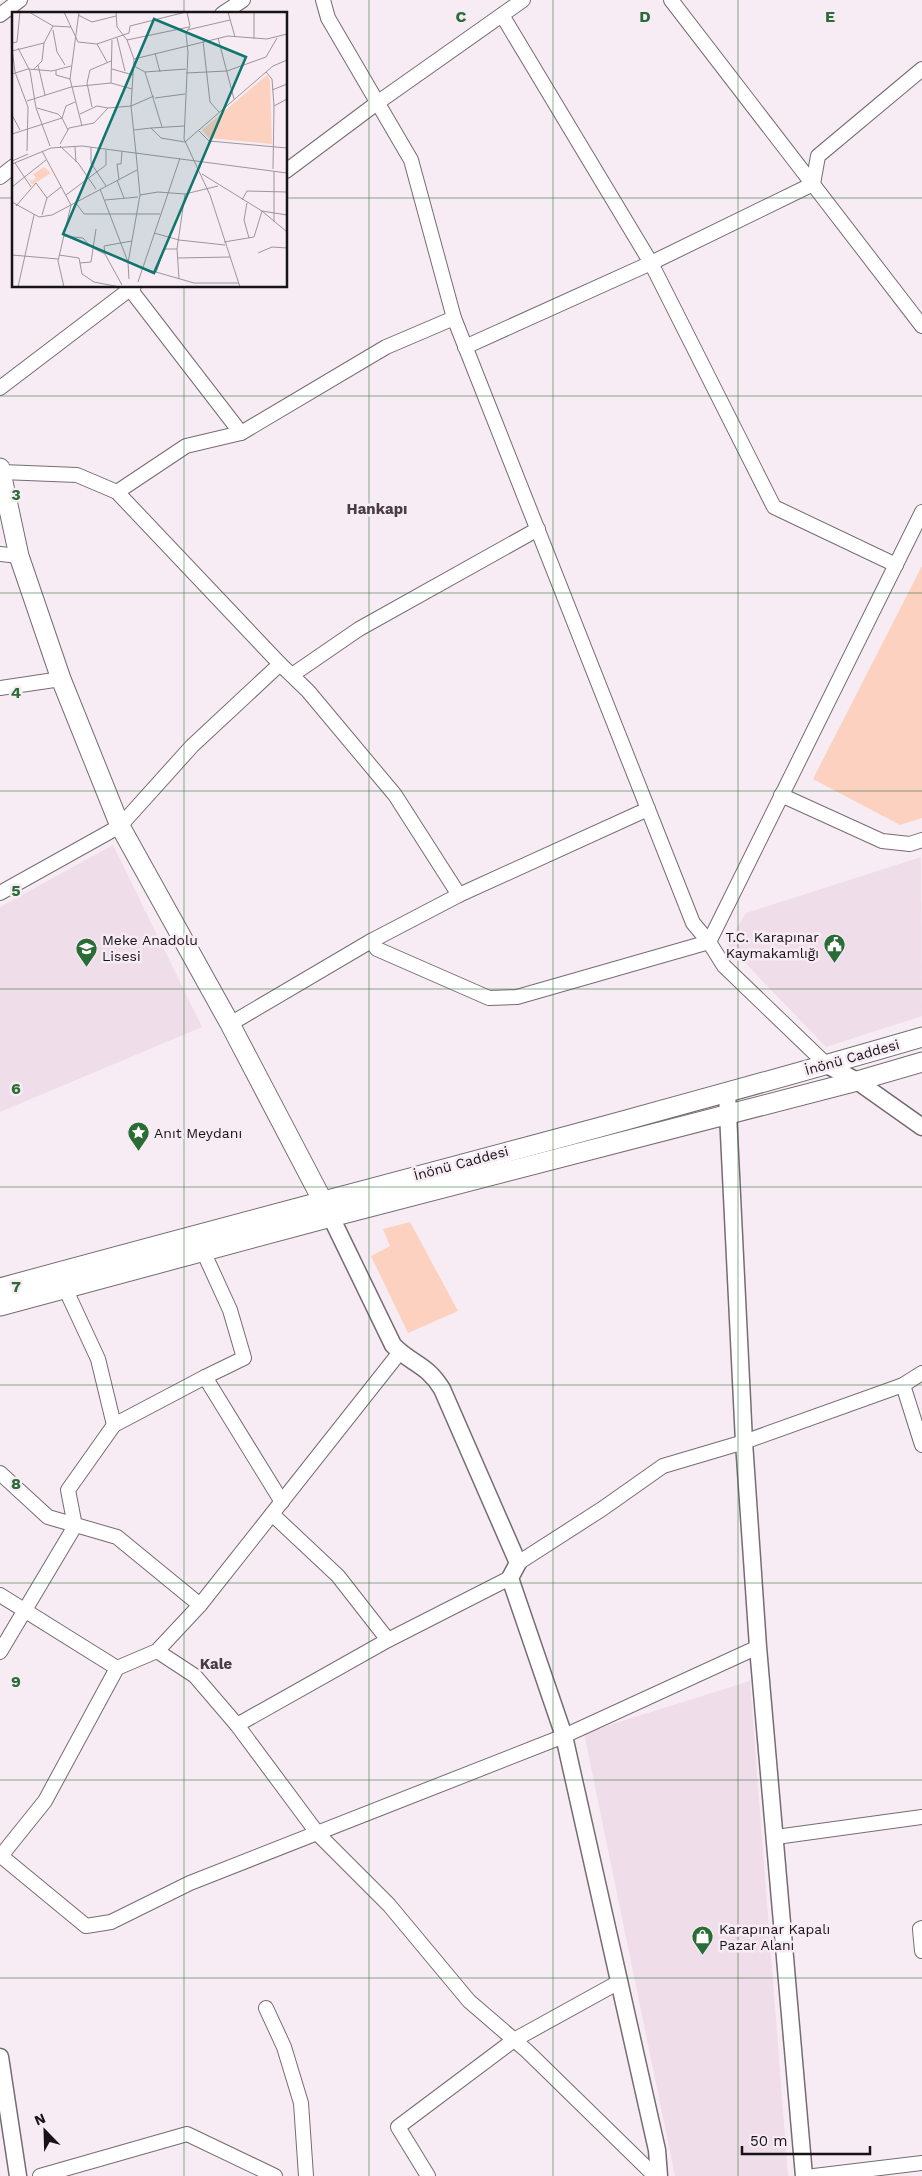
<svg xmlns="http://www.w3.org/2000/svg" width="922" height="2176" font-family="'Work Sans',sans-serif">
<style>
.built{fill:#efdde9}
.green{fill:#fcd1bf}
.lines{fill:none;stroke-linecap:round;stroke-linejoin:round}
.minor-casing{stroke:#766c73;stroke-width:16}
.tertiary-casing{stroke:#766c73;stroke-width:19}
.secondary-casing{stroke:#766c73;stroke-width:21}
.minor{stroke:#fff;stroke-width:14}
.tertiary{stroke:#fff;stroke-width:16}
.secondary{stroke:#fff;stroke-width:19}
.grid{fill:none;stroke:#2a6c36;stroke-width:1;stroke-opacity:0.55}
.labels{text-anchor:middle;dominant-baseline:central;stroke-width:5;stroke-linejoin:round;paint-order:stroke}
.poi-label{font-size:14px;fill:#171316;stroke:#f7ecf4;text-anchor:start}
.street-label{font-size:14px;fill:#171316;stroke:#f7ecf4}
.neighbourhood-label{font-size:15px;font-weight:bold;fill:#473e45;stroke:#f7ecf4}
.inset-road{fill:none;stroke:#9d959b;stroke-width:1}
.view{fill:#0f766e;fill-opacity:0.15;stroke:#0f766e;stroke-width:2.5}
.inset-edge{fill:none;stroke:#171316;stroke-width:2.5}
.grid-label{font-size:16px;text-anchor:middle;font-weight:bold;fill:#2a6c36;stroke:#f7ecf4;stroke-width:5;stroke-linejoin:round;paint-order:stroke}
</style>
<rect width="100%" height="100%" fill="#f7ecf4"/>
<!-- built -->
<g class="built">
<polygon points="113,845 202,1027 0,1112 0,907"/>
<polygon points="921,857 922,1016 826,1047 727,944 746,913"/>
<polygon points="750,1681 788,2176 675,2176 584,1733"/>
</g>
<!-- green -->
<g class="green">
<polygon points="922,566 922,818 900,825 813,779"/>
<polygon points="410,1222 458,1311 408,1333 371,1256 390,1246 383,1229"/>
</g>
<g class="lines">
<defs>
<g id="minor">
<polyline points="323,0 328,18 411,160 454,318 693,923 709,942 724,966 827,1065"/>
<polyline points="671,0 922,326"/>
<polyline points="222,14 243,0"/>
<polyline points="0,15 20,0"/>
<polyline points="502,15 651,263 774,507 896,565"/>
<polyline points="286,171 377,103 523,0"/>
<polyline points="0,177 14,166"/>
<polyline points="130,289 241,433"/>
<polyline points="465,347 651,263 813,184 818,156 922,69"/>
<polyline points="0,388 134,286"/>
<polyline points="2,472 77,475 117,492 280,664 308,691 395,795 459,895"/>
<polyline points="117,492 186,446 241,433 386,347 454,318"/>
<polyline points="0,554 19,556"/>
<polyline points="292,675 359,629 538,529"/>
<polyline points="0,688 61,679"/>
<polyline points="781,795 882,841 910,844 922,840"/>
<polyline points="0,893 120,826 192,746 280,664"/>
<polyline points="371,941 459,895 648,809"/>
<polyline points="230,1024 371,941 377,949 489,998 517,997 709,942 922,512"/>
<polyline points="203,1251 230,1310 244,1358 205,1377 282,1502"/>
<polyline points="903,1385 922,1445"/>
<polyline points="114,1425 205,1377"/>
<polyline points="0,1473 48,1517 117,1537 200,1605"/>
<polyline points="272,1514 338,1576 388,1640"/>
<polyline points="518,1563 602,1509 663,1466 744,1442 903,1385 922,1373"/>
<polyline points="0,1595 117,1668"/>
<polyline points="157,1651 195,1676 237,1725 318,1834 389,1905 469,2001 527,2051 655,2176"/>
<polyline points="0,1652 75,1526 68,1490 114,1425 98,1359 65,1288"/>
<polyline points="237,1725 388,1640 510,1578"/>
<polyline points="776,1837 922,1817"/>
<polyline points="1,1856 86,1926 111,1922 190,1883 564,1736 758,1647"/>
<polyline points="0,1857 45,1801 117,1668 157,1651 200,1605 400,1352"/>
<polyline points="922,1928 920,1929 922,1951"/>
<polyline points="266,2008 284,2047 301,2103 306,2176"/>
<polyline points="40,2176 187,2134 275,2176"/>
<polyline points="428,2176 398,2127 514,2040 619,1982"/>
<polyline points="814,2176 922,2163"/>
</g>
<g id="tertiary">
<polyline points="827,1065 857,1081 922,1127"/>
<polyline points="727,1093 744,1442 758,1647 804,2176"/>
<path d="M 331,1217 L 393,1345 C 411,1364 426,1363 442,1389 L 518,1563 L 510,1578 L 564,1736 L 657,2150 L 659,2176"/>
<polyline points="0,2057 18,2176"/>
</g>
<g id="secondary">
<polyline points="0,468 19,556 61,679 120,826 230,1024 328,1211"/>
<path d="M 0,1288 C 307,1204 616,1126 922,1037"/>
<polyline points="0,1306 331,1217 857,1081 922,1062"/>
</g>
</defs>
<!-- minor casing -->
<use href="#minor" class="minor-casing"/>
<!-- tertiary casing -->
<use href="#tertiary" class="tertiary-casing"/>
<!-- secondary casing -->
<use href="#secondary" class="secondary-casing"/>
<!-- minor -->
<use href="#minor" class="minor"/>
<!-- tertiary -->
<use href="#tertiary" class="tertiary"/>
<!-- secondary -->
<use href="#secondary" class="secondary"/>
</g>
<!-- grid -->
<path class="grid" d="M 184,0 L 184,14M 369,0 L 369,2176M 553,0 L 553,2176M 738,0 L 738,2176M 0,198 L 14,198M 286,198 L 922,198M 184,286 L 184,2176M 0,396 L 922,396M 0,593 L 922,593M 0,791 L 922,791M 0,989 L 922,989M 0,1187 L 922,1187M 0,1385 L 922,1385M 0,1583 L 922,1583M 0,1780 L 922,1780M 0,1978 L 922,1978"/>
<!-- icons -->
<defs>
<symbol id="civic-pin" viewBox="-11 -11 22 30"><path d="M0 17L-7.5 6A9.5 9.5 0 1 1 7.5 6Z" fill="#2a6c36" stroke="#f7ecf4"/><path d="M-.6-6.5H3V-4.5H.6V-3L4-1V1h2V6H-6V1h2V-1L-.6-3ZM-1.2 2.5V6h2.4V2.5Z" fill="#fff"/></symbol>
<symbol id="school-pin" viewBox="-11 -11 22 30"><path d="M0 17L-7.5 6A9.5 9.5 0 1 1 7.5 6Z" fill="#2a6c36" stroke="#f7ecf4"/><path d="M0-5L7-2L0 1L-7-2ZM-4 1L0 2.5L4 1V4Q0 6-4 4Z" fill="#fff"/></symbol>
<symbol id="sight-pin" viewBox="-11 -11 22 30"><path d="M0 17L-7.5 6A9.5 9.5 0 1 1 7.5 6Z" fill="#2a6c36" stroke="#f7ecf4"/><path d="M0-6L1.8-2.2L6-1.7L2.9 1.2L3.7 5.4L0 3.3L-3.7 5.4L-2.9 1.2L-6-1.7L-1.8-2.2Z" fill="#fff"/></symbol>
<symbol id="shop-pin" viewBox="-11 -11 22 30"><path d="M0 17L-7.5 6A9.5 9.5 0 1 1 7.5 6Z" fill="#2a6c36" stroke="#f7ecf4"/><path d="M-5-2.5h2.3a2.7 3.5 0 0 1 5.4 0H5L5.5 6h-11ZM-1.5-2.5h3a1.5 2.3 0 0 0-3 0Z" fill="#fff"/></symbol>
</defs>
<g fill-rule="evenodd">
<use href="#civic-pin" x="822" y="932" width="25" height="34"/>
<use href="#school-pin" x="74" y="936" width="25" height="34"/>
<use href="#sight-pin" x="126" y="1120" width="25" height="34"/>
<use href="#shop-pin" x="690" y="1924" width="25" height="34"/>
</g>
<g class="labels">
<!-- poi labels -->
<g class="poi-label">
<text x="819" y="937" text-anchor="end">T.C. Karapınar<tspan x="819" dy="16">Kaymakamlığı</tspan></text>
<text x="102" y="940">Meke Anadolu<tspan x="102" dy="16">Lisesi</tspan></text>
<text x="154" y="1133">Anıt Meydanı</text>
<text x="719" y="1929">Karapınar Kapalı<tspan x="719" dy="16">Pazar Alanı</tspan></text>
</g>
<!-- street labels -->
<g class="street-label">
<text transform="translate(852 1057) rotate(-16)">İnönü Caddesi</text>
<text transform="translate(461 1163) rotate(-15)">İnönü Caddesi</text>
</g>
<!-- neighbourhood labels -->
<g class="neighbourhood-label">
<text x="377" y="509">Hankapı</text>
<text x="216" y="1664">Kale</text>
</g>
</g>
<!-- overview -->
<g transform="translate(12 12)">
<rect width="275" height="275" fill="#f7ecf4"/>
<path d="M 255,63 L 258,68 L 260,132 L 197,126 L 190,118 Z" fill="#fcd1bf"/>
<path d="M 32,155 L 39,161 L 20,173 L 16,166 L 20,169 L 24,166 L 21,162 Z" fill="#fcd1bf"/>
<path class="inset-road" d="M 17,0 L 41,14 L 59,15M 52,0 L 66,30 L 85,32 L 117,21 L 118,14 L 174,0M 67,0 L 58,67 L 70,114M 104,0 L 105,15 L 115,28 L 122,47 L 119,94 L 124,141M 175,0 L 178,14 L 174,22 L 176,40 L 172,127 L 198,183 L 228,275M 216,0 L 223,25M 242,0 L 242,27M 66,3 L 80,10 L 104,4M 41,18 L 45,40 L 53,53M 175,18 L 218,8M 105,26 L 113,59M 206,26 L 222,87M 115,28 L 177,15M 191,29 L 198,90 L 207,100M 0,31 L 5,30 L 8,0M 85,32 L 95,50M 0,36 L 3,60 L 16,95 L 15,139M 6,36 L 18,59 L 24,96 L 38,134M 0,39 L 32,31M 143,41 L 148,60M 122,47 L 216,24 L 255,27 L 275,22M 26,53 L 33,83M 122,54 L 133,60 L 150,115M 22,57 L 30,49 L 32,31 L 41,14M 100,57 L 121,63M 44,58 L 44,63 L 58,67M 133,60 L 174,57M 254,60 L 260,67 L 262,94M 174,61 L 215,59 L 254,45 L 265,26M 0,62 L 16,57 L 40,59 L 59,54M 99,71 L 100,28M 260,78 L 275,72M 143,86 L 173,82M 15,89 L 59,75 L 99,71 L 120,77M 80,95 L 75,71 L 78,58 L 99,49M 68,102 L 85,94 L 96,96M 0,103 L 8,118M 139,116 L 172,114M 56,118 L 50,106 L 54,94 L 63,90M 122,118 L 139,116 L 149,126 L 173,130 L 261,54 L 275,48M 186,118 L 197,129 L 275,136M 0,122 L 50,106 L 46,102 L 25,96M 48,132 L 57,116 L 82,111 L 96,96 L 119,94 L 142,84M 48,134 L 66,151 L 84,177M 63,135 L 64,150M 79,135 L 79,151 L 94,174M 30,139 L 59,193 L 46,249 L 52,275M 0,149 L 16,142M 3,151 L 19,175M 0,152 L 39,136 L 70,134 L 275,161M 261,157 L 262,94 L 275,87M 190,162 L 250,199 L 275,220M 105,168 L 112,186M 107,168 L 105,152 L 109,152 L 110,139M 0,175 L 34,148M 88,177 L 116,250M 54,183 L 94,153 L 94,138M 128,183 L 146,180 L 173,182 L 206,174M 35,186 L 49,175M 93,188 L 126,185M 230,188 L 235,179 L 275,180M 0,190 L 27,205 L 40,203 L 125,158M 64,191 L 72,202 L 148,202M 235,191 L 232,208 L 237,226M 4,194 L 24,171 L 35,186 L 30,203M 262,210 L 262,159M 142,221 L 167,228 L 213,233M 52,224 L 71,226 L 79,235 L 93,242 L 110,273M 212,230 L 242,225 L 250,199 L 275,203M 246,241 L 260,235 L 275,236M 93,242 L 92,234 L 120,229M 0,243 L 46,247M 47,243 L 67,246 L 70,262 L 82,270 L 108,275M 166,246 L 218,245M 68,251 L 79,250 L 84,217M 130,256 L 182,271 L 227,271M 144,261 L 152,237 L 165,237M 117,267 L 116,251 L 128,183 L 124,141M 167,267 L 165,237 L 173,182M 126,270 L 168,146M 6,275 L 22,203"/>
<path class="view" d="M 142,7 L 234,45 L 142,261 L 51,222 Z"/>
<rect width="275" height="275" class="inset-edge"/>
</g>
<g class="grid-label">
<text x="461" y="22">C</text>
<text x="645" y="22">D</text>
<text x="830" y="22">E</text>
<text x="16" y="500">3</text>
<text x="16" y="698">4</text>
<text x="16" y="896">5</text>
<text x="16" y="1094">6</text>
<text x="16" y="1292">7</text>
<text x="16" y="1489">8</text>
<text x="16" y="1687">9</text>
</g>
<!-- north arrow -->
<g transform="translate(45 2131) rotate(337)" stroke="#f7ecf4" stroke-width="4" paint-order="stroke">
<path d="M0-4L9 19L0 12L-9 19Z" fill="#171316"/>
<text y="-8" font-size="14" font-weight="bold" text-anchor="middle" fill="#171316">N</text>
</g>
<!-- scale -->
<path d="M742 2146v8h128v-8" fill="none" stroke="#171316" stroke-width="2.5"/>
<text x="750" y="2146" font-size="15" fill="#171316" stroke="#f7ecf4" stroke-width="4" paint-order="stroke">50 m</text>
</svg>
